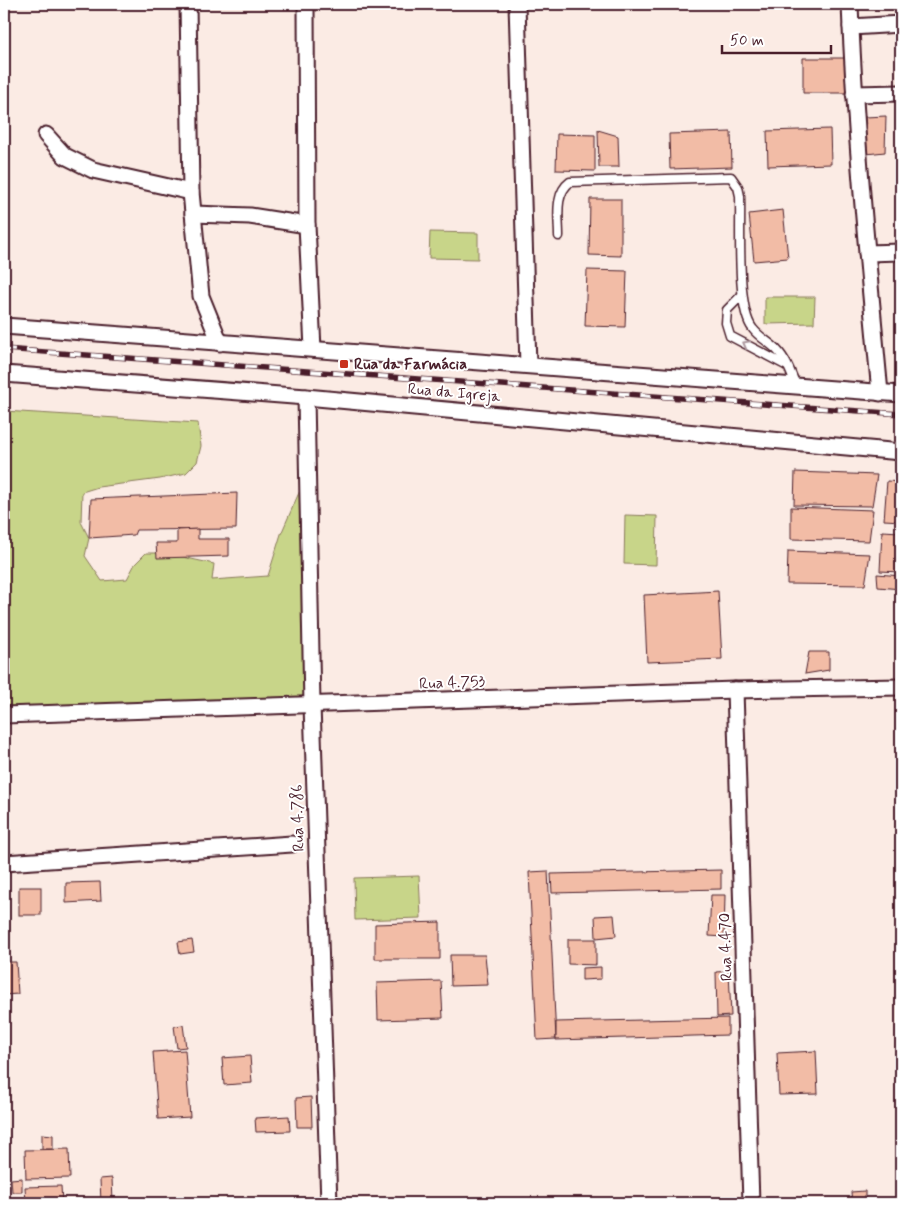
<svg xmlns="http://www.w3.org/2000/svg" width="905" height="1207" font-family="Mynerve,sans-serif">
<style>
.green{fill:#c8d589;stroke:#897a5a}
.building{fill:#f2bca6;stroke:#4a1f2b}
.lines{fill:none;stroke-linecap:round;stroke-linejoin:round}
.service-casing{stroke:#4a1f2b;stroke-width:11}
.minor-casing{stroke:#4a1f2b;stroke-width:19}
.service{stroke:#fff;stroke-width:8}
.minor{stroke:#fff;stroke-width:15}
.rail-casing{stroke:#4a1f2b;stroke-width:5.5}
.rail{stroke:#fff;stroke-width:4;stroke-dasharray:11;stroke-linecap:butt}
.oneway{stroke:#ae9aa0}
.poi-dot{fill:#c8321e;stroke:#fff;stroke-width:2}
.labels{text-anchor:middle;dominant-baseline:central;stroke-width:4;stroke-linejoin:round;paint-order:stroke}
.poi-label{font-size:16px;font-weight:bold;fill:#4a1f2b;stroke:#fff;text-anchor:start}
.street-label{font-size:16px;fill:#4a1f2b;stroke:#fff}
</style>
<rect width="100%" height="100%" fill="#fbebe4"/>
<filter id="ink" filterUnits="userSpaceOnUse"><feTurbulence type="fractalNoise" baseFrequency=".02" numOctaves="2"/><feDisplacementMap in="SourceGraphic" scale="10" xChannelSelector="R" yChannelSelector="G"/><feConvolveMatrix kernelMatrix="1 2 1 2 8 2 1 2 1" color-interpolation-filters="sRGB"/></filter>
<g filter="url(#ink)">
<!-- green -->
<g class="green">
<polygon points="430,232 478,233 478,259 429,258"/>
<polygon points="765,297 815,297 814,323 765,324"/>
<polygon points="4,411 198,423 201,446 197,462 186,473 160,479 98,487 82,492 81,522 89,538 85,556 102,581 127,579 135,564 146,553 164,553 214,564 212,580 268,576 281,534 301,488 312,705 4,709"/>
<polygon points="625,515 657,516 656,565 624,564"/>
<polygon points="419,876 421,918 355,920 354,878"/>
</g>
<!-- building -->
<g class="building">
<polygon points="803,58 845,58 846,93 803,93"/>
<polygon points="886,116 885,152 866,154 865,117"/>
<polygon points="830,129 831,164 768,166 767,131"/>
<polygon points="598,130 618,136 619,167 599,167"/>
<polygon points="731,132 732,167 670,169 669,134"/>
<polygon points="557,134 595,135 595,171 556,170"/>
<polygon points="590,199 621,199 621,256 589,255"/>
<polygon points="783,210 788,258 754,261 749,214"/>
<polygon points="587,270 627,271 625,327 585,326"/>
<polygon points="795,472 877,475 872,506 794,505"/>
<polygon points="887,481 901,482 901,521 884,520"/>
<polygon points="237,493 236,529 136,530 134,535 89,538 91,499"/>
<polygon points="791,507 873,510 869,541 791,539"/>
<polygon points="198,529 198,539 229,539 229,556 157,558 156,543 177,543 177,530"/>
<polygon points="882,531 901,532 901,572 880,571"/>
<polygon points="788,551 870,554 865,585 787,584"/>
<polygon points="877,574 901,576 901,589 878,587"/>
<polygon points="718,591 722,659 647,662 644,595"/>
<polygon points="809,652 829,652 829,670 805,674"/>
<polygon points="721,870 721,889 552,893 551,874"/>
<polygon points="548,871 556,1039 537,1040 529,872"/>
<polygon points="100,882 101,901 66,903 66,883"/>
<rect x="19" y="887" width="22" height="28"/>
<polygon points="711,895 725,895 724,937 709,936"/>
<polygon points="614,915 616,936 596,938 595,916"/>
<polygon points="440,922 440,959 375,959 375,924"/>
<polygon points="568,939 596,939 596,965 568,964"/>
<polygon points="192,940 194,952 180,954 178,942"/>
<polygon points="450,955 485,955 488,985 451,986"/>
<polygon points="4,962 16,962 18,994 4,995"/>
<polygon points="601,967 601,979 582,980 582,968"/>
<polygon points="729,971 731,1016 717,1017 716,972"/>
<polygon points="441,981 443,1018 378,1020 377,983"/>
<polygon points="728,1018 728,1035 556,1040 556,1022"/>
<polygon points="183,1025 186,1047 177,1048 174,1026"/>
<polygon points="185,1050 190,1117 158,1119 153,1052"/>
<polygon points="816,1051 818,1094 779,1095 777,1053"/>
<polygon points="250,1056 252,1083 224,1085 222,1058"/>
<polygon points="311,1097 312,1127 297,1127 296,1098"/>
<polygon points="289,1116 290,1131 256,1132 255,1118"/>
<polygon points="42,1134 53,1135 53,1149 42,1149"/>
<polygon points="69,1149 70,1178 26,1179 25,1150"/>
<polygon points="22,1178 22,1192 12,1192 11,1179"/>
<polygon points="112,1178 113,1203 101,1203 100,1179"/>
<polygon points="61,1186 62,1203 26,1203 25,1187"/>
<polygon points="865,1191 865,1203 852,1203 851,1192"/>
</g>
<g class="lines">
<defs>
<g id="service">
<path d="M 559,236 C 559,218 554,194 570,182 L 731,177 L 738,187 L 740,196 C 741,225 736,309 753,329 C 759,337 769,342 776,349 C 786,359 791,373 796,386"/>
<polyline points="742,295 727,310 726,323 730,336 787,366"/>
</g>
<g id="minor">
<polyline points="188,4 191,192 201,296 220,343"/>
<polyline points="306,4 307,225 313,349"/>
<polyline points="517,4 528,365"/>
<path d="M 850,4 C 855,134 868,263 880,393"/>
<polyline points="851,27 901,24"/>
<polyline points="854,94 901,93"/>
<polyline points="46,135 65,156 93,170 191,192"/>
<polyline points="193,214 250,216 307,225"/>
<polyline points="867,253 901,252"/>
<polyline points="4,326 901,394"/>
<polyline points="4,374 306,397 901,452"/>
<polyline points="306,397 312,705 329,1203"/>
<polyline points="735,690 751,1203"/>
<polyline points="4,715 735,690 901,687"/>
<polyline points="4,863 292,844"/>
</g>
</defs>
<!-- service casing -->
<use href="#service" class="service-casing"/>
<!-- minor casing -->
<use href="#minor" class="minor-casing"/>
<!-- service -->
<use href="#service" class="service"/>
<!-- minor -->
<use href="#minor" class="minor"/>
<defs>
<polyline id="rail" points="4,349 901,414"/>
</defs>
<!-- rail casing -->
<use href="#rail" class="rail-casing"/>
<!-- rail -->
<use href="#rail" class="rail"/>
</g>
<!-- one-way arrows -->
<defs><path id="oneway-chevron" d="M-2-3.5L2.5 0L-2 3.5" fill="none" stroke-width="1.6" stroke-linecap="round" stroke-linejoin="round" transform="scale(1.25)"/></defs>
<use class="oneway" href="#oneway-chevron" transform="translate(746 344) rotate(-152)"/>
</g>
<!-- markers -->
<rect class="poi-dot" x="339" y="359" width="10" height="10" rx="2.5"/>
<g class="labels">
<!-- poi labels -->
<g class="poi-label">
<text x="354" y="364">Rua da Farmácia</text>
</g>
<!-- street labels -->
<g class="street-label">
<text transform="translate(454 393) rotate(5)">Rua da Igreja</text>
<text transform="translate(452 683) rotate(-2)">Rua 4.753</text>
<text transform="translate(298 818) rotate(-92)">Rua 4.786</text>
<text transform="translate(726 947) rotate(-92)">Rua 4.470</text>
</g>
</g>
<!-- margin -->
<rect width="905" height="1207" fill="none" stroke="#fff" stroke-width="20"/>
<rect x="10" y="10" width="885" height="1187" fill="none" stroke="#4a1f2b" stroke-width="2" filter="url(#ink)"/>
<!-- scale -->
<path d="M722 45v8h109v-8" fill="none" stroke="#4a1f2b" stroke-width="2.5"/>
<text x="730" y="45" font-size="15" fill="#4a1f2b" stroke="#ffffff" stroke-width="4" paint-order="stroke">50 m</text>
</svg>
